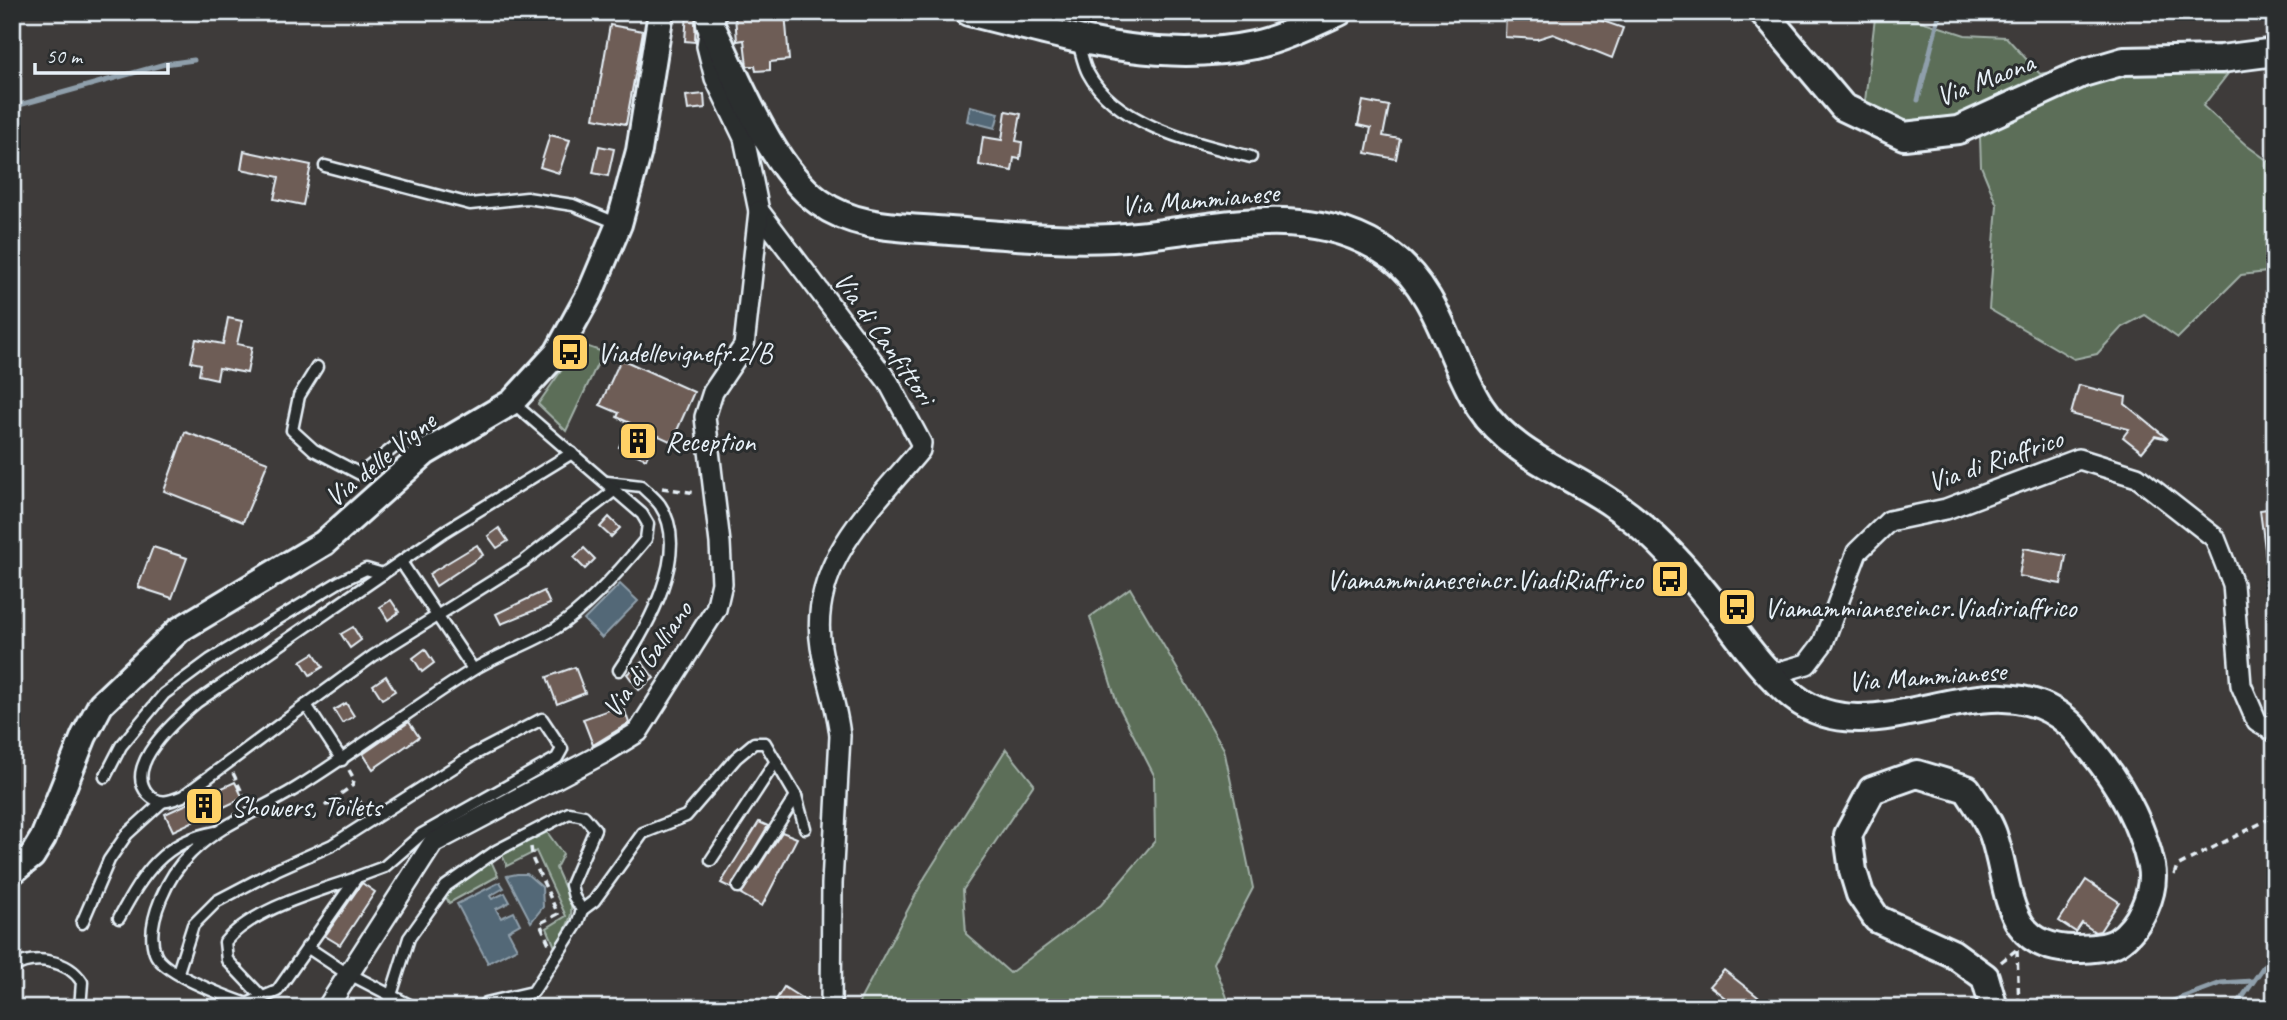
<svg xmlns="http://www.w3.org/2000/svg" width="2287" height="1020" font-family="Caveat,sans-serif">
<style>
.green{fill:#5b6e59;stroke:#a2b0a8;stroke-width:2}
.water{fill:#536877;stroke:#8f9fab;stroke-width:2}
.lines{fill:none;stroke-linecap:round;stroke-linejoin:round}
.stream{stroke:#8f9fab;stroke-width:5}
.building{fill:#6e5d57;stroke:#e8f1f8;stroke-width:2}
.service-casing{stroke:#e8f1f8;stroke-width:15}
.minor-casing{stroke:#e8f1f8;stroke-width:24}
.tertiary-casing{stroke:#e8f1f8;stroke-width:30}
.secondary-casing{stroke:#e8f1f8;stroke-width:32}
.path{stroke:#e8f1f8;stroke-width:3.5;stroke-dasharray:7 5;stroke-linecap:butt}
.service{stroke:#2a2d2e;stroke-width:10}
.minor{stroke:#2a2d2e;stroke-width:19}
.tertiary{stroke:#2a2d2e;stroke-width:24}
.secondary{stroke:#2a2d2e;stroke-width:26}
.labels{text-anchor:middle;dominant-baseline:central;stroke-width:6;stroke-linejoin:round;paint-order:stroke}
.street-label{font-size:28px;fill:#e8f1f8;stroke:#2a2d2e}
.poi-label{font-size:28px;fill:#e8f1f8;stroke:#2a2d2e;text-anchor:start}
</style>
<rect width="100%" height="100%" fill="#3e3b3a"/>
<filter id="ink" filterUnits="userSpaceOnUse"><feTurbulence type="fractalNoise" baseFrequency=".0143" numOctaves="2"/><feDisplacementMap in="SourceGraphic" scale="14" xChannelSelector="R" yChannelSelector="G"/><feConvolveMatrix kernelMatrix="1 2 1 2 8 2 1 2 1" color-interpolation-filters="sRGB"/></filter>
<g filter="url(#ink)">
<!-- green -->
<g class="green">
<polygon points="1875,18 1915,19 1965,35 2006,37 2040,74 2060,70 2227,75 2203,106 2246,145 2275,166 2275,271 2241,275 2178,338 2145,315 2122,327 2097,354 2074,359 1989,309 1997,205 1981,166 1980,137 1948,119 1898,121 1865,101"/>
<polygon points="580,344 603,352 566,431 538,404"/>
<polygon points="1130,588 1224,749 1253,888 1214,963 1231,1008 856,1008 925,877 1006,749 1034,784 963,890 966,934 1010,973 1101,905 1155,841 1154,775 1117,703 1090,617"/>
<path d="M 547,832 L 563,854 L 556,868 C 573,908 580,908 555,947 L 547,928 L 566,916 L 536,851 L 507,866 L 502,855 Z"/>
<polygon points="491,861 498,876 449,903 446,897 450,888"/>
</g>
<!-- water -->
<g class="water">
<polygon points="970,106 999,113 995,128 967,121"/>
<polygon points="620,584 638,601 602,638 584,620"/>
<polygon points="517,874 527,874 542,887 543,907 531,922 507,876"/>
<polygon points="500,882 504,888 490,896 492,899 505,893 510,902 496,909 501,918 514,912 520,924 508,931 517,948 488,963 457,904"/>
</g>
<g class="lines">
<!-- stream -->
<g class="stream">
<polyline points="1918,100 1940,12"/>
<polyline points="12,107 165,64 194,60"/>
<polyline points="2154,1008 2221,983 2252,981"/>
<polyline points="2235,1008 2275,950"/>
</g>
</g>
<!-- building -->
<g class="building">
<polygon points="687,12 696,12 695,42 685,41"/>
<polygon points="745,12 785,12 789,60 770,62 770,70 756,71 755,66 747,66 744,40 737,41 735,16"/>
<polygon points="1506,12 1577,12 1623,28 1612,58 1553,34 1537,39 1505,37"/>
<polygon points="610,25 643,31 626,124 594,118"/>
<polygon points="704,94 705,108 688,110 686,96"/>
<polygon points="1363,101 1389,106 1383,136 1400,139 1396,159 1366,153 1371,128 1358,125"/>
<polygon points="1006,111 1021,114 1016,141 1022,142 1020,159 1014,158 1012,171 979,165 983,137 1002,140"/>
<polygon points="550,135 570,140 559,173 540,167"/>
<polygon points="599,146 614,149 608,176 593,173"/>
<polygon points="244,151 311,165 303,205 274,199 279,177 241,169"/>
<polygon points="228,318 242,321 237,344 252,347 247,373 219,368 217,379 199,375 201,364 191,362 196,339 223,344"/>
<polygon points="621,359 694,392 672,442 657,435 646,459 619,447 630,423 617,417 619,413 600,405"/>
<polygon points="2079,385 2126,397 2125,404 2168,439 2155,436 2142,452 2123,437 2129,429 2071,414"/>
<polygon points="185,432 268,462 243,522 164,491"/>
<polygon points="2275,508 2275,556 2266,557 2260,510"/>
<polygon points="609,517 620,528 611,537 600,527"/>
<polygon points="499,528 508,541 497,548 488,536"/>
<polygon points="477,545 483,555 436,586 429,574"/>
<polygon points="153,547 187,558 172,598 138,587"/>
<polygon points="584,548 595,559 585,569 574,558"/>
<polygon points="2024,548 2066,556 2061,584 2019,576"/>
<polygon points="544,591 550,604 501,624 496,614"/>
<polygon points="391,600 399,612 388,620 380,607"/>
<polygon points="353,627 361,640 350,648 341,634"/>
<polygon points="425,649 434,663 422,672 413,658"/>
<polygon points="314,653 323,667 310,675 301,661"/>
<polygon points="642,662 654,678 639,690 627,674"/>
<polygon points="575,667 585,693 557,704 547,677"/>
<polygon points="386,676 395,691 382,699 373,685"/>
<polygon points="346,703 354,716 342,723 334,710"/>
<polygon points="623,705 629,723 593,745 583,719"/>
<polygon points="409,722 419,737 373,769 363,754"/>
<polygon points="235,782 243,798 173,831 165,814"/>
<polygon points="759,822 768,826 731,888 721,883"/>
<polygon points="782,832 797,838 762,906 741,894"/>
<polygon points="2086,880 2119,902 2100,931 2095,932 2082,923 2076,932 2059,921"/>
<polygon points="362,883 375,892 340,945 325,936"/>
<polygon points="1724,970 1772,1008 1738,1008 1710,986"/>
<polygon points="784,987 817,1008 771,1008"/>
</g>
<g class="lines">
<defs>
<g id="service">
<path d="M 1078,42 C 1081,51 1083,64 1088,73 C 1116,126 1197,143 1251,157"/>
<polyline points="325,166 470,204 527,198 573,205 619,224"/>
<polyline points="317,367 299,396 292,430 314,450 360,474 402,441 423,452"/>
<path d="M 607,482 L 641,486 C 647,492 655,498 660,505 C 692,552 646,630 619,670"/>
<polyline points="401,562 473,669"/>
<polyline points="306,705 373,656 523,562 615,490"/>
<path d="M 342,760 L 306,705 L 183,796 C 171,801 159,806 148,794 C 122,766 178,718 197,702 L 445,531 L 572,453"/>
<polyline points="105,777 121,746 164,694 210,660 339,582 366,569 383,574"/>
<polyline points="711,860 776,761"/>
<polyline points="738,887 796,796"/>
<polyline points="582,910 594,901 643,833 686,816 736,758 754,743 765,743 796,796 805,828"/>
<path d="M 119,918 C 143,874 163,841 216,832"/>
<polyline points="82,923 109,860 127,834 162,802"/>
<polyline points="307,947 340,969 415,1008"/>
<path d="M 12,968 C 34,954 68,960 82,982 L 80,1008"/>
<path d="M 178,972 L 193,925 L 217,901 L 276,870 L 332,845 L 473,755 L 542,719 L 562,749 L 557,758 L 422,834 L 384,867 L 357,877 L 277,991 L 247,1004 C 226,996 162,974 155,953 C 144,922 169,874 191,853 C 220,824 261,810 295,789 C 355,752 411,709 471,671 C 498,654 529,645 556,628 C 587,608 623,567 646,539 L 648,524 L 642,514 L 512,402"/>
<path d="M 262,997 L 227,960 L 225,942 C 252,909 316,892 356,878"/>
<polyline points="387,1008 409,938 446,886 496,851 569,813 584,816 595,829 571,885 574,897 582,910 577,924 533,992 486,1003 481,1008"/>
</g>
<g id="minor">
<path d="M 710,27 L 707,46 L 715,78 L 744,138 L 759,211 L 889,383 L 921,443 L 920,450 C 872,508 808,564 821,647 C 826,678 837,705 840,736 L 832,884 L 831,1008"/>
<polyline points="1772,674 1807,664 1823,643 1857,552 1889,521 1946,509 2079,459 2137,477 2215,538 2233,584 2241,685 2257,722 2275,732"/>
<polyline points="327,1008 433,843 604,753 638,732 716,609 722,583 720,543 705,417 713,392 744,346 759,211"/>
</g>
<polyline id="tertiary" points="12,872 32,856 43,838 84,736 101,704 179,630 324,543 425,453 512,402 557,353 590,293 619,224 639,151 661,12"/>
<g id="secondary">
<path d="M 712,12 L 710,24 C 738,79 769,165 819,202 C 853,227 896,227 936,230 C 995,234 1054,241 1113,238 C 1207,233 1307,195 1391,256 C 1440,292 1449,359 1480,407 C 1511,455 1569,473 1613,504 C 1648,528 1682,564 1708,597 C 1735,630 1760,670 1794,697 C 1875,761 1991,651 2070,724 C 2078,731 2084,741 2091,749 C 2120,784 2141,822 2151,866 C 2156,892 2140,927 2117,942 C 2107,948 2086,949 2074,949 C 2003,948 2011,888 1994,837 C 1989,820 1976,804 1967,789 L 1917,774 L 1872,790 L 1848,835 L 1853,871 L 1860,894 L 1877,919 L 1952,953 L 1985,977 L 1994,1008"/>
<path d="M 969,12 C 1063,35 1156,66 1254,45 C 1282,39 1312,24 1339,12"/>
<polyline points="1763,12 1843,107 1904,136 1958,130 2083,73 2124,61 2221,59 2275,52"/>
</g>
</defs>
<!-- service casing -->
<use href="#service" class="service-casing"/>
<!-- minor casing -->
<use href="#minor" class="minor-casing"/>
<!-- tertiary casing -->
<use href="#tertiary" class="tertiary-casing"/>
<!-- secondary casing -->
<use href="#secondary" class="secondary-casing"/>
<!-- path -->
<g class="path">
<polyline points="662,488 696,493"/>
<polyline points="349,770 354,779 353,785 326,805 359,800 365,810"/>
<polyline points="233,773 246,801"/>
<polyline points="531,847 533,860 558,914 540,923 549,944"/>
<polyline points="2174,875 2177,866 2275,816"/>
<polyline points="2017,950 2019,1008"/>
<polyline points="2001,962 2016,950"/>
</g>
<!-- service -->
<use href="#service" class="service"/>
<!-- minor -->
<use href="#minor" class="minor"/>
<!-- tertiary -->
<use href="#tertiary" class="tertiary"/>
<!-- secondary -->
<use href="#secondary" class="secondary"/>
</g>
</g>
<!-- icons -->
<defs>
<symbol id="bus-square" viewBox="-11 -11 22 22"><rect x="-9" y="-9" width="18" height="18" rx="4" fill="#ffd166" stroke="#2a2d2e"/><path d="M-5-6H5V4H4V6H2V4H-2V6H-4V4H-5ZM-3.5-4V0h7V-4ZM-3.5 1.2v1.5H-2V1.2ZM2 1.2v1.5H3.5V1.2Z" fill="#111"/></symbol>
<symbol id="building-square" viewBox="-11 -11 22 22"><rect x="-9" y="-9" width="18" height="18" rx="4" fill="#ffd166" stroke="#2a2d2e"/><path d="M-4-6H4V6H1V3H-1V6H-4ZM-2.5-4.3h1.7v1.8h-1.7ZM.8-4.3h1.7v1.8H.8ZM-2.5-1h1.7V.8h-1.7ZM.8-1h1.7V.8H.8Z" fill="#111"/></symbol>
</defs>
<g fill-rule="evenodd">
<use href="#bus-square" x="548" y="330" width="44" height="44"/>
<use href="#building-square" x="616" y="419" width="44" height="44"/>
<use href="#bus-square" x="1648" y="557" width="44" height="44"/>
<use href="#bus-square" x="1715" y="585" width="44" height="44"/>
<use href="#building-square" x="182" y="784" width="44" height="44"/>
</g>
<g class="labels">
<!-- street labels -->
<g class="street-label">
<text transform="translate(1985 79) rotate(-21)">Via Maona</text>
<text transform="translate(1200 199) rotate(-5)">Via Mammianese</text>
<text transform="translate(885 338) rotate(55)">Via di Canfittori</text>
<text transform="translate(380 459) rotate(-39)">Via delle Vigne</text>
<text transform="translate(1995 460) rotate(-19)">Via di Riaffrico</text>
<text transform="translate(647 659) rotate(-55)">Via di Galliano</text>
<text transform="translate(1927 676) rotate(-4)">Via Mammianese</text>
</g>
<!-- poi labels -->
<g class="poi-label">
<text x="597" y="352">Viadellevignefr.2/B</text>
<text x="665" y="441">Reception</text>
<text x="1643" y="579" text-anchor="end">Viamammianeseincr.ViadiRiaffrico</text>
<text x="1764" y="607">Viamammianeseincr.Viadiriaffrico</text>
<text x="231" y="806">Showers, Toilets</text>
</g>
</g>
<!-- margin -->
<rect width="2287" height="1020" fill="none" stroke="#2a2d2e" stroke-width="42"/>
<rect x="21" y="21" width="2245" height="978" fill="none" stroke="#e8f1f8" stroke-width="2.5" filter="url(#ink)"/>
<!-- scale -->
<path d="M35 63v10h133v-10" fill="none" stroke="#e8f1f8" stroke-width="3.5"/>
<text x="46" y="63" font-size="21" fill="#e8f1f8" stroke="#2a2d2e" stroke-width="5" paint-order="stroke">50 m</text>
</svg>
